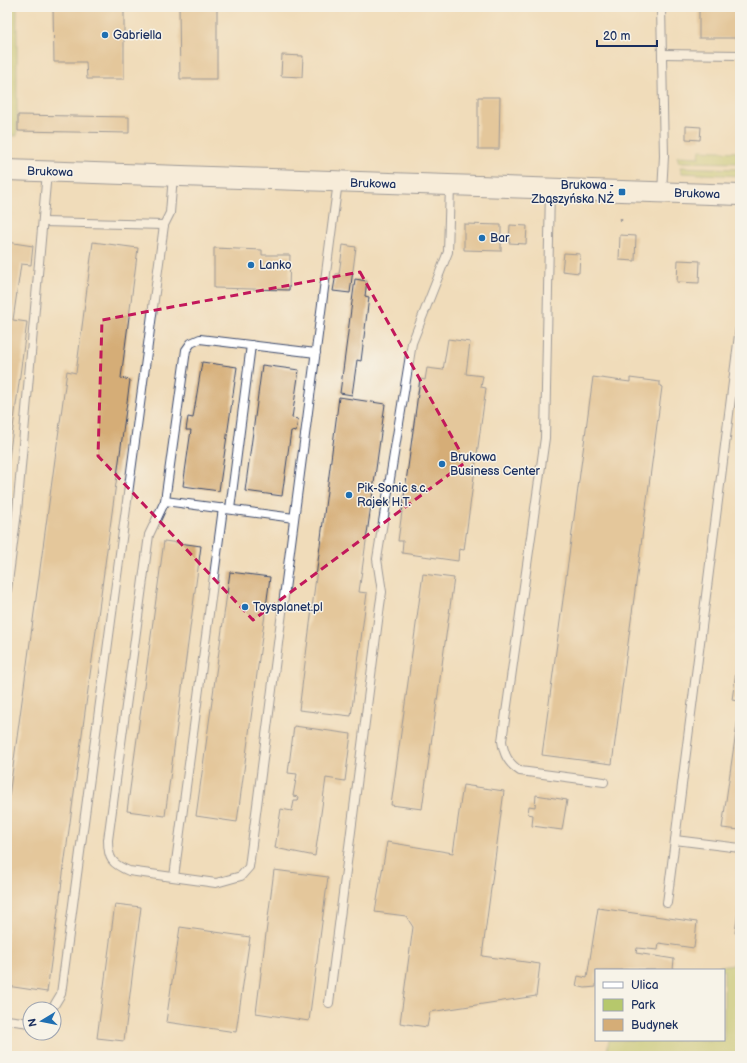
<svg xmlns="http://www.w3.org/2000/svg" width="747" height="1063" font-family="'Balsamiq Sans',sans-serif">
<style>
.green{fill:#b6c86c;stroke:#687c65}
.building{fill:#d5ad77}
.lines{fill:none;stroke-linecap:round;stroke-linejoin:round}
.service-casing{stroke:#3b496c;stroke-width:10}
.tertiary-casing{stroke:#3b496c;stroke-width:22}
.path{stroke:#3b496c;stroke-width:2.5;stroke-dasharray:3 3;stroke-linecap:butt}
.service{stroke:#fff;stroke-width:8}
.tertiary{stroke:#fff;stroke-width:20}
.marked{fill:none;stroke:#c2185b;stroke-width:3;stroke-dasharray:8 5;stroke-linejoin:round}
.poi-dot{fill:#1f6fb2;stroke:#f7f3e8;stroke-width:1.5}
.labels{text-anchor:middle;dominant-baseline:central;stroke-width:3;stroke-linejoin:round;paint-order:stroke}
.poi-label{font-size:12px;fill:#1b2f5e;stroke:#f7f3e8;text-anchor:start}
.street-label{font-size:12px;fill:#1b2f5e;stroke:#f7f3e8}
</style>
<rect width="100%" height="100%" fill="#f7f3e8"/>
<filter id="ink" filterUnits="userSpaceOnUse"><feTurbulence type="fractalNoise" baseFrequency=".025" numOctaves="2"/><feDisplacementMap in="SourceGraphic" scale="8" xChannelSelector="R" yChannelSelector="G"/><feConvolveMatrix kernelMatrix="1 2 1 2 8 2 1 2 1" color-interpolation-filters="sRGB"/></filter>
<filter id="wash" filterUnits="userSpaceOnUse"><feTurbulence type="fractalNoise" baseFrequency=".012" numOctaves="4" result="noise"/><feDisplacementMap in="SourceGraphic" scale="16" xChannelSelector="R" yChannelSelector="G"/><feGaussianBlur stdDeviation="0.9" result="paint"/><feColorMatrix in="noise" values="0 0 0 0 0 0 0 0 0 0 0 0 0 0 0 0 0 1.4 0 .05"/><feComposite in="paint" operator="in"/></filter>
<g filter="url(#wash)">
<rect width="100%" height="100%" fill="#f0dcba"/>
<!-- green -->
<g class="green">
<polygon points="7,7 17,7 17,136 7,135"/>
<polygon points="700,150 740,152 740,163 679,162 677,156 699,157"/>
<polygon points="680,167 740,169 740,176 682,173"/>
<polygon points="740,963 740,1056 606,1056 609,1040 724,1040 724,970 697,970"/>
</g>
<g id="blocks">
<!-- building -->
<g class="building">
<polygon points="53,7 124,7 124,79 87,79 86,62 54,62"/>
<polygon points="179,7 217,7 217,79 180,79"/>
<rect x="699" y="7" width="41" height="31"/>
<polygon points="282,55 303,56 302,77 281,76"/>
<polygon points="478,97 500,97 499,149 478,149"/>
<polygon points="18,115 129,117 129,133 18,131"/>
<polygon points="686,126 701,127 700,140 686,139"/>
<polygon points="464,224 501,225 501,251 464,250"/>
<polygon points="510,225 527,226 526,244 509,243"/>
<polygon points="620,235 636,236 635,261 619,260"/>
<polygon points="7,242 33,246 31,265 21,264 13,320 27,322 8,466"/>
<polygon points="93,242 138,248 121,378 130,380 47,992 7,986 7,811 67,371 76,373"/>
<polygon points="343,245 356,247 350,293 333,291 336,274 339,274"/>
<polygon points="214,248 262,250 262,255 290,255 289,290 214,288"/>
<polygon points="564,253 580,254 579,273 562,271"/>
<polygon points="678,260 700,261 699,283 677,282"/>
<polygon points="355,279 367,281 365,296 369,297 361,361 357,360 352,395 340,393"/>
<polygon points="448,339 470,342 466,374 483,376 481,387 486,388 464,550 459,549 458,561 402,553 403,541 398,541 420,379 425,380 427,368 443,370"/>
<polygon points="202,362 237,367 219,491 183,486 191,430 186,430 188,417 193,418"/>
<polygon points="262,365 299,370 292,418 298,419 296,432 291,431 282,496 245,491"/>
<polygon points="593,377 630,382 630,378 660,382 660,386 662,387 612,764 542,755"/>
<polygon points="339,397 385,404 359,592 367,593 351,716 299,710"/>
<polygon points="164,541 201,546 165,816 127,811"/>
<polygon points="230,572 270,577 237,822 196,816"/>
<polygon points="423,574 454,578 422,809 391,805"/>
<polygon points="739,650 740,650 740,701 732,700"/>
<polygon points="739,711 740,711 740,830 722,828"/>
<polygon points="294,726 351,734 345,781 326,778 315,856 275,848 281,809 292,811 294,801 298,801 299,797 293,796 297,774 288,773"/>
<polygon points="463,785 504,791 482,956 540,964 536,996 430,1012 427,1027 400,1023 413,927 406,916 375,912 387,842 453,853"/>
<polygon points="536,795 567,800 562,830 532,826 533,815 528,814 529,806 535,807"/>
<polygon points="274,870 328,877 309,1021 256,1013"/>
<polygon points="115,904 141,907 124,1041 97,1038"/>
<polygon points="739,904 740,904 740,934 735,933"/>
<polygon points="598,908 697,922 694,948 659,943 658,950 637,948 636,953 674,959 673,970 596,970 596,987 585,988 576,986 578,976 587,978"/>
<polygon points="180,927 250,937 236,1032 166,1022"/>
</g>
</g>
</g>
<g filter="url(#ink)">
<use href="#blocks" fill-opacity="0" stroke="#3b496c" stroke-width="1"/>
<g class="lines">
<defs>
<g id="service">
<polyline points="661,7 664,156 662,192"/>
<polyline points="662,54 740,55"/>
<path d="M 550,190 L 545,438 L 502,741 C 504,755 508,763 520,771 L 604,782"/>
<polyline points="44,222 164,225"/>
<path d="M 316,353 L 200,339 L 191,343 L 186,350 L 165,501 L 149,535 L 108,840 C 108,859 112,864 129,871 L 216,883 L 241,876 L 249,867 L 333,219 L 338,182"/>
<polyline points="165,501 294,518"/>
<polyline points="230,509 251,345"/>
<polyline points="7,590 17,512 47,172"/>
<polyline points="675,840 740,848"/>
<polyline points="174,877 223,508"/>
<polyline points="667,903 740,327"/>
<polyline points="329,1003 380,605 382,592 377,559 412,343 448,252 450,186"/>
<polyline points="52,1009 61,994 164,225 170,213 173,176"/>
<polyline points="7,1020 30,1023"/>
</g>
<polyline id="tertiary" points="7,170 740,195"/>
</defs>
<!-- service casing -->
<use href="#service" class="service-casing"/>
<!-- tertiary casing -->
<use href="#tertiary" class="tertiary-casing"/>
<!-- path -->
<polyline class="path" points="621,218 621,221"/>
<!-- service -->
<use href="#service" class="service"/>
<!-- tertiary -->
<use href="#tertiary" class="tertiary"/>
</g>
</g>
<!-- marked area -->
<path d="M0 0H747V1063H0ZM 360,272 L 466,462 L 253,620 L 98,456 L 102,320 Z" fill="#f0dcba" fill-opacity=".55" fill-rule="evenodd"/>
<path class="marked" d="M 360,272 L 466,462 L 253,620 L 98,456 L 102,320 Z"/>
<!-- markers -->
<g class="poi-dot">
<circle cx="105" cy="35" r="4"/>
<rect x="618" y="188" width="8" height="8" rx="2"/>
<circle cx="482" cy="238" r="4"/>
<circle cx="251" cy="265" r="4"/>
<circle cx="442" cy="464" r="4"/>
<circle cx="349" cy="495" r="4"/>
<circle cx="245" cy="607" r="4"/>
</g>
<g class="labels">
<!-- poi labels -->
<g class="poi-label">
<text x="113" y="35">Gabriella</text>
<text x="614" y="185" text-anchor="end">Brukowa -<tspan x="614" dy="14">Zbąszyńska NŻ</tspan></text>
<text x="490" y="238">Bar</text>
<text x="259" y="265">Lanko</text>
<text x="450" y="457">Brukowa<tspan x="450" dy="14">Business Center</tspan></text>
<text x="357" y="488">Pik-Sonic s.c.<tspan x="357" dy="14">Rajek H.T.</tspan></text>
<text x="253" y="607">Toysplanet.pl</text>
</g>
<!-- street labels -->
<g class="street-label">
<text transform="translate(50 172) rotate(2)">Brukowa</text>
<text transform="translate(373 184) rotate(2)">Brukowa</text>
<text transform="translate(697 194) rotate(2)">Brukowa</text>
</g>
</g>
<!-- margin -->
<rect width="747" height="1063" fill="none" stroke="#f7f3e8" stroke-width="24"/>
<!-- legend -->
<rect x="595" y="969" width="130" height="72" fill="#f7f3e8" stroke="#9fa5b1"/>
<rect x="603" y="982" width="20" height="6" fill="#ffffff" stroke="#9fa5b1"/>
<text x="631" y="989" font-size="12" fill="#1b2f5e">Ulica</text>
<rect x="603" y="999" width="20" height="12" fill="#b6c86c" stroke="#9fa5b1"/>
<text x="631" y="1009" font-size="12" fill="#1b2f5e">Park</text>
<rect x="603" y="1019" width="20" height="12" fill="#d5ad77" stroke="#9fa5b1"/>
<text x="631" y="1029" font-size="12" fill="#1b2f5e">Budynek</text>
<!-- north arrow -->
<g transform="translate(42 1021) rotate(260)"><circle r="19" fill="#f7f3e8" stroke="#9fa5b1"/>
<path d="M0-3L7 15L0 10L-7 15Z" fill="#1f6fb2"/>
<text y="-6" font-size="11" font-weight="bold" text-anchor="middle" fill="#1b2f5e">N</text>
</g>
<!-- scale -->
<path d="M597 40v6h60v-6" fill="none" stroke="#1b2f5e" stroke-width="2"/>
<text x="603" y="40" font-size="12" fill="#1b2f5e" stroke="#f7f3e8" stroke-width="3" paint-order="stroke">20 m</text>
</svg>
